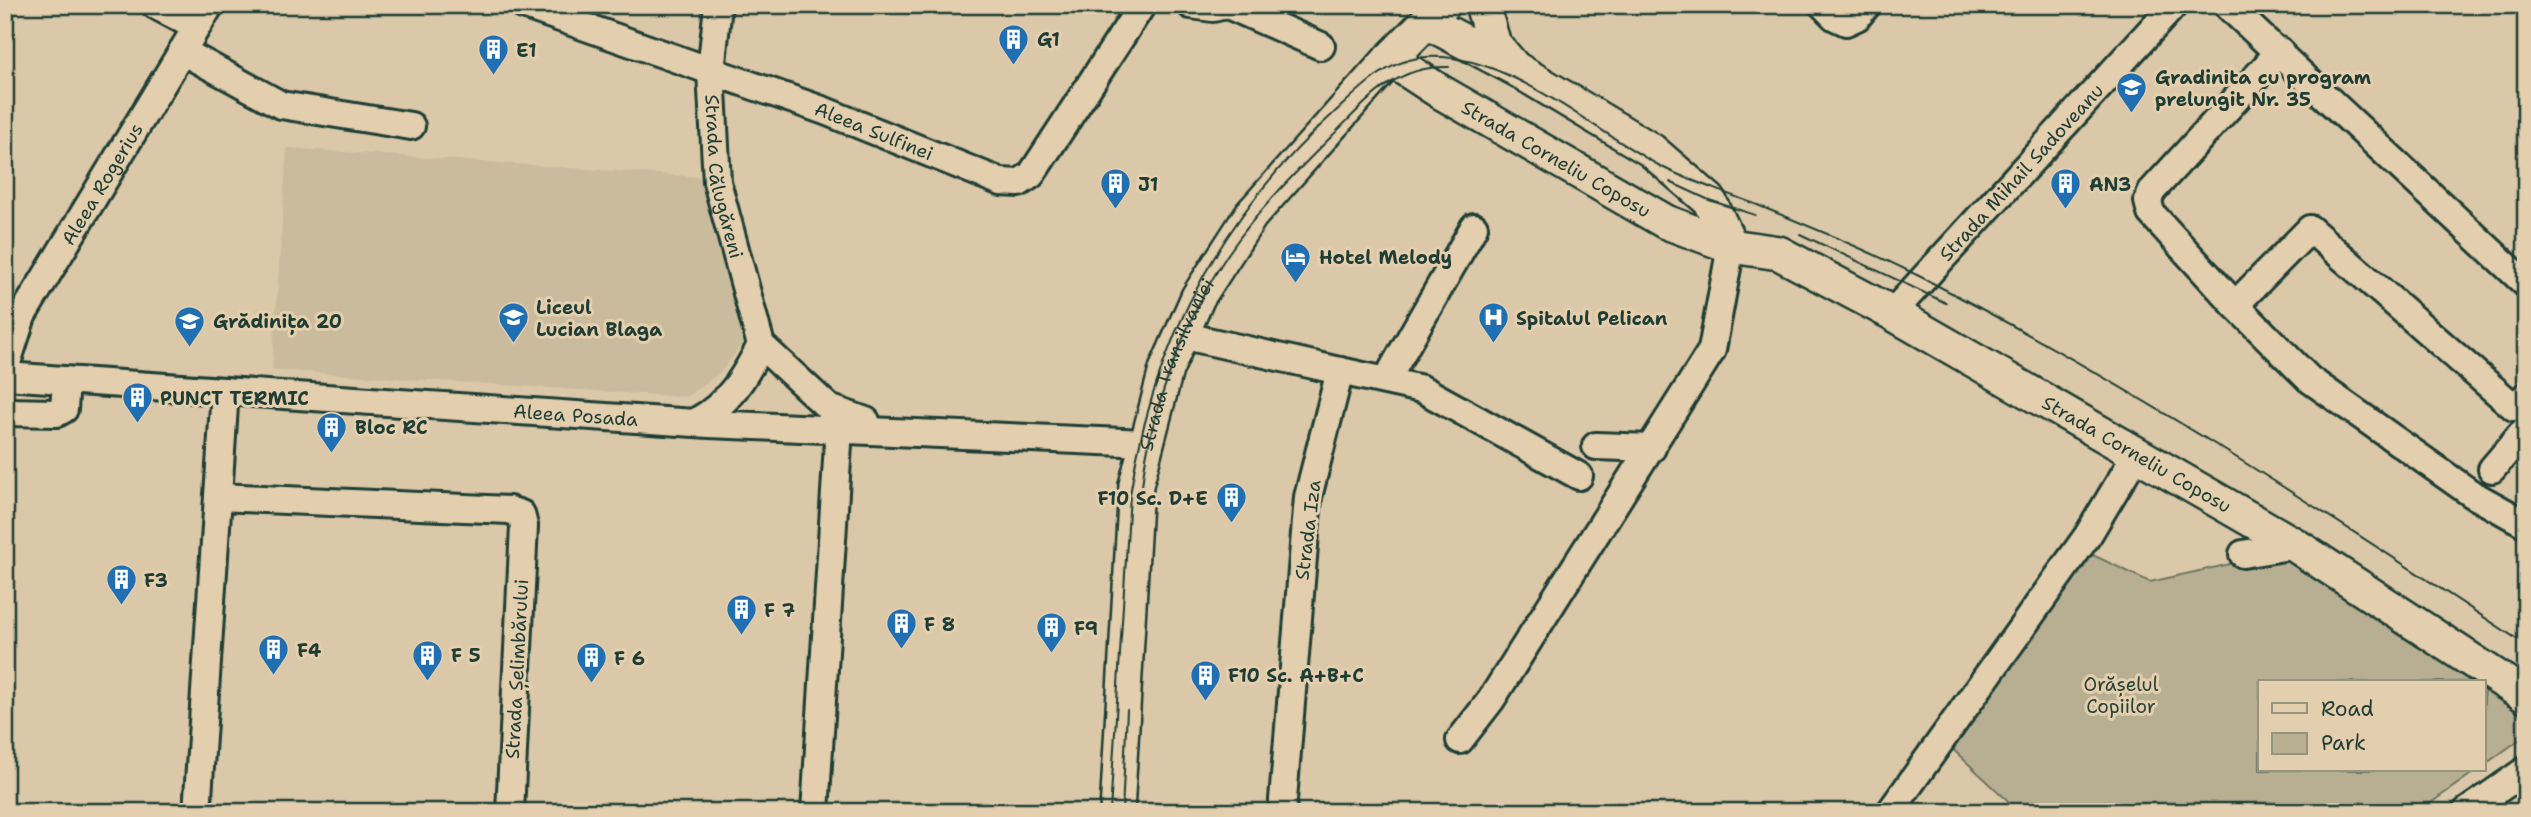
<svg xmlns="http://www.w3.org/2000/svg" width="2531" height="817" font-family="'Shantell Sans',sans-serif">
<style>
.built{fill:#cabb9d}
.green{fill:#b8af93;stroke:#6c7664;stroke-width:2}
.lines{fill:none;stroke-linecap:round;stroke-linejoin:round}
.minor-casing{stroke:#1f3d34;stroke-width:32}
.major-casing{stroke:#1f3d34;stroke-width:38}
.minor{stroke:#e3cead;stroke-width:26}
.major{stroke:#e3cead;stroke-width:33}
.tram{stroke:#1f3d34;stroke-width:2}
.labels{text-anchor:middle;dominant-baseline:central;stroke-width:6;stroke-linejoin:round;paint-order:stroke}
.poi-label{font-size:19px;font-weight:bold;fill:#1f3d34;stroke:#e3cead;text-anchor:start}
.street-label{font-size:19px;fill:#1f3d34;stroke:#e3cead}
.park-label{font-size:19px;fill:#274339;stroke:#e3cead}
</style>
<rect width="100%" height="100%" fill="#dbc8a8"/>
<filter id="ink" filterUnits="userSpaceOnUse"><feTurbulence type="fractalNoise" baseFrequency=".0143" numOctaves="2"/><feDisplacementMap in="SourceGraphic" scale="14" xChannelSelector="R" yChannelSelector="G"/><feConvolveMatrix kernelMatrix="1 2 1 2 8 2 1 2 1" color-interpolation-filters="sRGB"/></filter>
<g filter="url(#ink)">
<!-- built -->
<polygon class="built" points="287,148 701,177 746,339 721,372 686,397 272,370"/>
<!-- green -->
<polygon class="green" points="2080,549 2150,582 2288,551 2526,700 2526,735 2484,765 2484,682 2260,682 2260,770 2477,770 2418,812 2020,812 1945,742"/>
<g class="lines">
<defs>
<g id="minor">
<polyline points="155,5 196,27"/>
<path id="s1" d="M 523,5 L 825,111 L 1001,182 L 1019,183 L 1031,175 L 1142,5"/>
<path id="s2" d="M 718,5 L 711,72 L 717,182 L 761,345 L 829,408 L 866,421"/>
<polyline points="1191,5 1213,8 1226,5"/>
<polyline points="1228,5 1321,46"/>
<polyline points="1823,5 1835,17 1846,22 1857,17 1867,5"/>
<polyline points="2227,5 2526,284"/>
<polyline points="182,51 281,105 411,126"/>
<polyline points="2280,51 2152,191 2148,201 2151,213 2235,305 2309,379 2472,494 2526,524"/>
<polyline points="2235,305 2310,229 2514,407 2526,396"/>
<path id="s3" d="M 1892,313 L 2174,5"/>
<polyline points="1181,335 1340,371 1308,497 1282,812"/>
<path id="s4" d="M 5,369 L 22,316 L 210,5"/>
<polyline points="1340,371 1422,389 1579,476"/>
<path id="s5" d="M 5,376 L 709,424 L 1146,443"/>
<polyline points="1387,379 1474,227"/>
<polyline points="5,412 57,413 64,409 66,381"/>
<path d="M 697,421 C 729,404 745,376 761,345"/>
<polyline points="1596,446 1652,448"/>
<polyline points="2492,469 2526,429"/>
<polyline points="218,497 509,510 521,514 524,526 510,812"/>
<polyline points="2243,554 2295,545"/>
<polyline points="1460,740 1491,700 1712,350 1731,246"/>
<polyline points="197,812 225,391"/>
<polyline points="815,812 839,428"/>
<polyline points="1890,812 2088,535 2137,453"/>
<polyline points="2466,812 2526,770"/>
</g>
<g id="major">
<polyline points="1482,5 1494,44 1512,65"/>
<polyline points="1427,22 1516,69 1651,150 1709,200 1731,246"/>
<path id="s6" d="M 1390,59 L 1439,91 L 1666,222 L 1731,246 L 1779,253 L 1892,313 L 2295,545 L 2526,696"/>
<path id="s7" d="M 1117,812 L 1136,485 L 1166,370 L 1198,297 L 1251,215 L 1390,59 L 1443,5"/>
</g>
</defs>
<!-- minor casing -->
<use href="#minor" class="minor-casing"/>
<!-- major casing -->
<use href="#major" class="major-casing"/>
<!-- minor -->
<use href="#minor" class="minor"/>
<!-- major -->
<use href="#major" class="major"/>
<!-- tram -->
<g class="tram">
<polyline points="1670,182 1709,200 1755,215"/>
<polyline points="1800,234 1946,303"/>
<path d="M 1142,487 C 1149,413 1187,315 1228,254 C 1257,211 1294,174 1330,138 C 1366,102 1394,65 1449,67"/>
<path d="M 1110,812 L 1130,495 C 1153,342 1221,215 1336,111 C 1360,89 1385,63 1418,58 C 1501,46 1591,130 1662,167 C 1692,182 1724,192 1755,204 C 1811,227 1867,250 1921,277 C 2131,385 2330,515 2526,645"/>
<polyline points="1122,812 1127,710"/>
</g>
</g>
</g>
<!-- icons -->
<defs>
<symbol id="building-pin" viewBox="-11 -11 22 30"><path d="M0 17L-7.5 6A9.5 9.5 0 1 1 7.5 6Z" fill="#1f6fb2" stroke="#e3cead"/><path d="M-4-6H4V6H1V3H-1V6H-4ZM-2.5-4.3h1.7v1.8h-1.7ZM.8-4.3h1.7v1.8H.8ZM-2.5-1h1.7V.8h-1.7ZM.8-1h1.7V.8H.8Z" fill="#fff"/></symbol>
<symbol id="school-pin" viewBox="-11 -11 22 30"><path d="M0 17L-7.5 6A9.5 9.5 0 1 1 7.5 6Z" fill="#1f6fb2" stroke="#e3cead"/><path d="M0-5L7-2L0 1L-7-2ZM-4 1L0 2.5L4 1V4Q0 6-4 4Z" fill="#fff"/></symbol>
<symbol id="hotel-pin" viewBox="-11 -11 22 30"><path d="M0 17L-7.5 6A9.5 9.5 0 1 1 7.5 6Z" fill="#1f6fb2" stroke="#e3cead"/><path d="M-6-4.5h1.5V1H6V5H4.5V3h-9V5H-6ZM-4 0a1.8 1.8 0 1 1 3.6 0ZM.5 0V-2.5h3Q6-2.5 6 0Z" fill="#fff"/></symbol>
<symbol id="hospital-pin" viewBox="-11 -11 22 30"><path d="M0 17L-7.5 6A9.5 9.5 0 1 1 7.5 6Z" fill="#1f6fb2" stroke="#e3cead"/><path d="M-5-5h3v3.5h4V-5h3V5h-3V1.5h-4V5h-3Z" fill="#fff"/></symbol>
</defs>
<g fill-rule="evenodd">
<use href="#building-pin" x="996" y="22" width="35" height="47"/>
<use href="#building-pin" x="476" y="32" width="35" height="47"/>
<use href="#school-pin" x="2114" y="70" width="35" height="47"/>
<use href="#building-pin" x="1098" y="166" width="35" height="47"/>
<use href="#building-pin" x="2048" y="166" width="35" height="47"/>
<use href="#hotel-pin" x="1278" y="240" width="35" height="47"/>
<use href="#school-pin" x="496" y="300" width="35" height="47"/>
<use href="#hospital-pin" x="1476" y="300" width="35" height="47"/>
<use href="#school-pin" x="172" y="304" width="35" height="47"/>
<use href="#building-pin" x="120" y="380" width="35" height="47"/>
<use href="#building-pin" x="314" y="410" width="35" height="47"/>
<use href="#building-pin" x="1214" y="480" width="35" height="47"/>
<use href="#building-pin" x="104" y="562" width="35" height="47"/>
<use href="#building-pin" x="724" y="592" width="35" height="47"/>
<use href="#building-pin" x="884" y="606" width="35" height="47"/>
<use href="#building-pin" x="1034" y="610" width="35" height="47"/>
<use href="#building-pin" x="256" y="632" width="35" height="47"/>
<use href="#building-pin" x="410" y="638" width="35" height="47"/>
<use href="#building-pin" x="574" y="640" width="35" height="47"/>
<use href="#building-pin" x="1188" y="658" width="35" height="47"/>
</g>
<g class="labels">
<!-- poi labels -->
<g class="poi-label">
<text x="1037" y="39">G1</text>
<text x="516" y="50">E1</text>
<text x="2155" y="77">Gradinita cu program<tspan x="2155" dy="22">prelungit Nr. 35</tspan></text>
<text x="1138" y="184">J1</text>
<text x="2089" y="184">AN3</text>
<text x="1319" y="257">Hotel Melody</text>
<text x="536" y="307">Liceul<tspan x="536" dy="22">Lucian Blaga</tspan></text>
<text x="1516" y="318">Spitalul Pelican</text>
<text x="213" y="321">Grădinița 20</text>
<text x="160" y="398">PUNCT TERMIC</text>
<text x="355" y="427">Bloc RC</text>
<text x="1208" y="498" text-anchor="end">F10 Sc. D+E</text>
<text x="144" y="580">F3</text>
<text x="764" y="610">F 7</text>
<text x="924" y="624">F 8</text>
<text x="1074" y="628">F9</text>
<text x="297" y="650">F4</text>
<text x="451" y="655">F 5</text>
<text x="614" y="658">F 6</text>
<text x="1228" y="675">F10 Sc. A+B+C</text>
</g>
<!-- street labels -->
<g class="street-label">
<text stroke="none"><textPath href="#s1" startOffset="373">Aleea Sulfinei</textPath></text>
<text stroke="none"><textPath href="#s6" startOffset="194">Strada Corneliu Coposu</textPath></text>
<text stroke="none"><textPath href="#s3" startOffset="191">Strada Mihail Sadoveanu</textPath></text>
<text stroke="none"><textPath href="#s2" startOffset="173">Strada Călugăreni</textPath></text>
<text stroke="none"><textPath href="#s4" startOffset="210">Aleea Rogerius</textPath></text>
<text stroke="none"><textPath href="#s7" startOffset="455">Strada Transilvaniei</textPath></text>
<text stroke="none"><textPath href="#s5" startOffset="572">Aleea Posada</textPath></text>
<text stroke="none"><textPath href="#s6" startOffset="849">Strada Corneliu Coposu</textPath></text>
<text transform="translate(1308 530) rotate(-83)">Strada Iza</text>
<text transform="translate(517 669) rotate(-87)">Strada Șelimbărului</text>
</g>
<!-- park labels -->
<g class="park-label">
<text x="2121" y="684">Orășelul<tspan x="2121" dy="22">Copiilor</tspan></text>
</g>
</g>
<!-- margin -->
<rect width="2531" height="817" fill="none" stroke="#e3cead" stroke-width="28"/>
<rect x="14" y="14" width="2503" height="789" fill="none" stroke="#1f3d34" stroke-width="2.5" filter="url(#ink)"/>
<!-- legend -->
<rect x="2258" y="680" width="228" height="91" fill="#e3cead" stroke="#95947d" stroke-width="2"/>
<rect x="2272" y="703" width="35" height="10" fill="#e3cead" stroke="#95947d" stroke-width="2"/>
<text x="2321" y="716" font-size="21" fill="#1f3d34">Road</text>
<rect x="2272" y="733" width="35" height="21" fill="#b8af93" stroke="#95947d" stroke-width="2"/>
<text x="2321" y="750" font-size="21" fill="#1f3d34">Park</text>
</svg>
